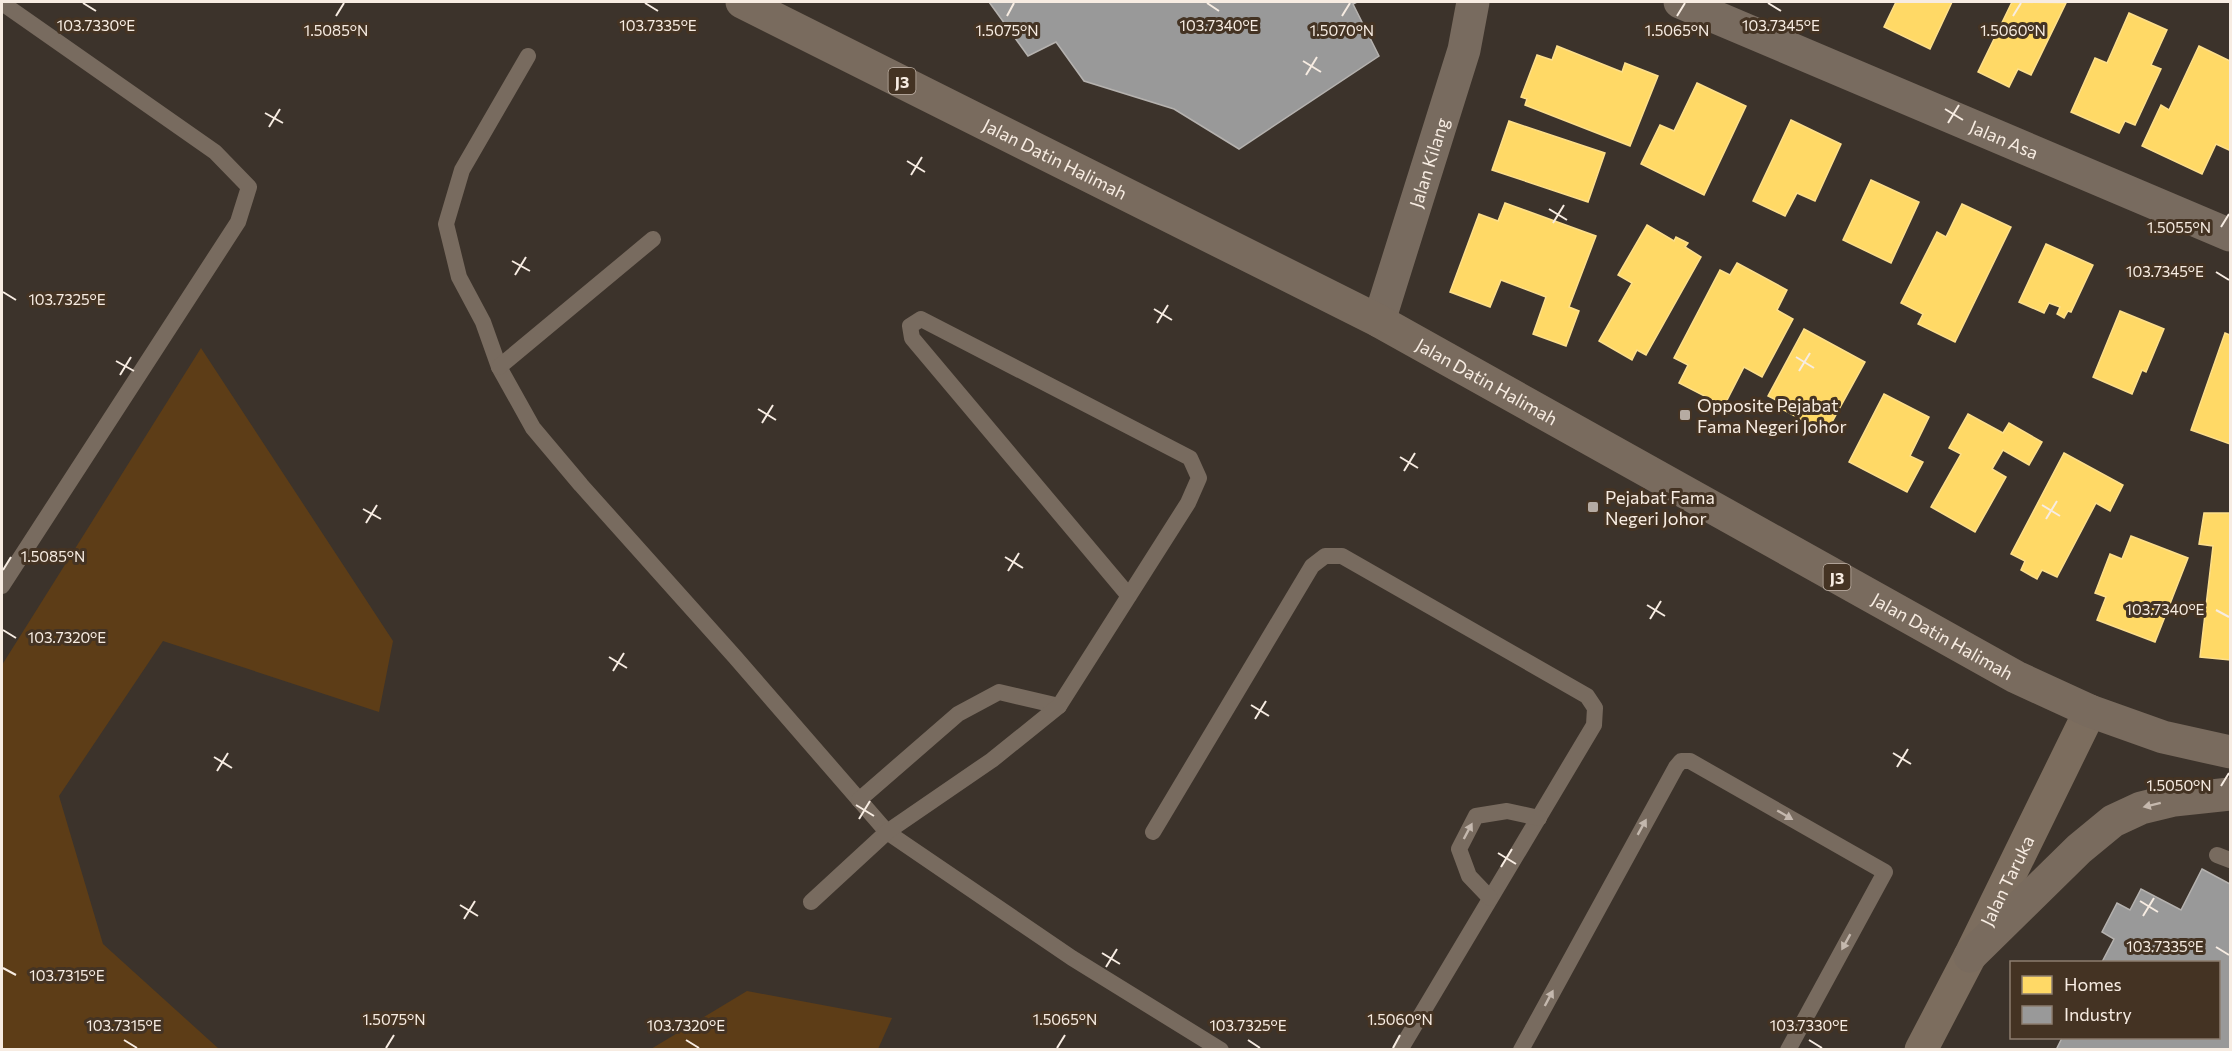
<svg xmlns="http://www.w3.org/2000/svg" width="2232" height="1051" font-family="Commissioner,sans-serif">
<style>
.green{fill:#5d3d17}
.homes{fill:#ffd966;stroke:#fddf8b;stroke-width:1.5}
.industry{fill:#999;stroke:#b5b2af;stroke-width:1.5}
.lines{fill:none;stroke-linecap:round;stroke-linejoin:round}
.lane{stroke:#786b5f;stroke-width:16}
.street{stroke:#786b5f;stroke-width:33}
.secondary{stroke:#7c6d5e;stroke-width:33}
.primary{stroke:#796b5e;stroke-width:33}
.oneway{fill:#c5b8ad}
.oneway2{fill:#c4b8ae}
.ticks{fill:none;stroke:#f7ece2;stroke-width:2}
.poi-dot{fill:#b6aba2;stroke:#443323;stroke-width:2}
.labels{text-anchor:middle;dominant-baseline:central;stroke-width:6;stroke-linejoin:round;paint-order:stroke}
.shield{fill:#443323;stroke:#c1b4a9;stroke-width:1.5}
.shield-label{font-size:16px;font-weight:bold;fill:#f7ece2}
.street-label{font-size:18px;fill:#f7ece2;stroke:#443323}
.poi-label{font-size:18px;fill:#f7ece2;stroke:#443323;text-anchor:start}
.ticks-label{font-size:15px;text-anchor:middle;fill:#f7ece2;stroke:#443323;stroke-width:6;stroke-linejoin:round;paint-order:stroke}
</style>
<rect width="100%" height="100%" fill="#3c332b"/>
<!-- green -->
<g class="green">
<polygon points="201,348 393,641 379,712 163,641 59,796 103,944 219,1049 2,1049 2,665"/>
<polygon points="747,991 892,1018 878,1049 651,1049"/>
</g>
<!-- homes -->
<g class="homes">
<polygon points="1896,2 1952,2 1930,49 1884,27"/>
<polygon points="2012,2 2066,3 2031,75 2018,69 2009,87 1978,72"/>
<polygon points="2129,13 2167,30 2151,65 2161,69 2135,125 2125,121 2119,133 2071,112 2095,58 2107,63"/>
<polygon points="1557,46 1622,72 1625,63 1658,76 1630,146 1525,105 1527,99 1521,97 1537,55 1552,60"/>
<polygon points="2199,46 2230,61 2230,148 2229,150 2216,144 2202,174 2142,146 2161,105 2169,110"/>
<polygon points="1697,83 1746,106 1704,195 1641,164 1660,125 1674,131"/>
<polygon points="1791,120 1841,144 1815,201 1797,193 1785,216 1753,201"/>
<polygon points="1509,121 1605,153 1588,202 1492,170"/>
<polygon points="1871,180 1919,202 1891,263 1843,240"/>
<polygon points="1505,203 1596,236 1569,307 1579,311 1566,346 1533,334 1546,297 1501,280 1490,307 1450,292 1479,214 1498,221"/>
<polygon points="1962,204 2011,227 1955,342 1918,324 1923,314 1901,303 1937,232 1946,237"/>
<polygon points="1647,225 1674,241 1676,237 1688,243 1685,247 1701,257 1646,355 1637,350 1632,360 1599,341 1632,283 1618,275"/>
<polygon points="2046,244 2093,265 2071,312 2068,311 2064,318 2057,314 2060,307 2049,303 2044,313 2019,302"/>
<polygon points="1737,263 1787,290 1777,310 1793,319 1762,377 1744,367 1724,406 1679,383 1688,365 1674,358 1720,270 1730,275"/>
<polygon points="2120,311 2164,329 2146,372 2142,370 2132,394 2093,377"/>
<polygon points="1804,329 1865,362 1826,433 1778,407 1780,402 1768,396"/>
<polygon points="2225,333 2230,335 2230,444 2191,430"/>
<polygon points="1884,394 1929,417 1910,456 1923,462 1907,492 1849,462"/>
<polygon points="1968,414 2003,433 2009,423 2042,442 2029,465 2003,450 1992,469 2006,477 1975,532 1931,507 1961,454 1949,448"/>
<polygon points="2064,453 2123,485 2110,511 2096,503 2057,577 2042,570 2037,579 2021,570 2025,561 2011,554"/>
<polygon points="2204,513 2230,513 2230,660 2200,657 2213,546 2199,544"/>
<polygon points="2131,536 2188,558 2155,642 2097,620 2106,597 2095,593 2110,554 2122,559"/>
</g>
<!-- industry -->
<g class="industry">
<polygon points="989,2 1357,2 1353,4 1379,56 1239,149 1174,109 1084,81 1056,42 1028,56"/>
<polygon points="2202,869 2230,884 2230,1050 2056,1050 2062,1038 2218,1038 2218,962 2102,962 2114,939 2102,932 2117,903 2130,910 2141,889 2181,910"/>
</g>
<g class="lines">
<!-- lane -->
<g class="lane">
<polyline points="2,3 215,152 249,187 238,222 2,586"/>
<polyline points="528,56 462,170 446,224 459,277 483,322 499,367 533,428 581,485 735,657 887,832 1072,958 1221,1050"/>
<polyline points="499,367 653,239"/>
<polyline points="859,800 958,714 999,692 1059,706"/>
<polyline points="1153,832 1312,566 1325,556 1342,556 1587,696 1595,708 1594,725 1400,1050"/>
<polyline points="2217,855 2230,860"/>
<polyline points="1490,898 1469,876 1459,849 1476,816 1507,811 1539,818"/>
<polyline points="811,902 887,832 992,760 1059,706 1188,503 1199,478 1190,458 921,319 910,326 912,338 1129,596"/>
<polyline points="1521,1050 1676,767 1681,761 1690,761 1885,872 1788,1050"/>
</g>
<!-- street -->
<g class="street">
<path id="s1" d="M 1680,2 L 2230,235"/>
<path id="s2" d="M 1379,321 L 1464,50 L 1473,2"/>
</g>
<!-- secondary -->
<path class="secondary" id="s3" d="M 1921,1050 L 1970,956 L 2090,711"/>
<!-- primary -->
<g class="primary">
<path id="s4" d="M 742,2 L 1379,321 L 2016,677 L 2090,711 L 2163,737 L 2230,752"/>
<polyline points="1970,956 2079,849 2113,821 2141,808 2174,800 2230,794"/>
</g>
</g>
<!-- one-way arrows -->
<defs><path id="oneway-solid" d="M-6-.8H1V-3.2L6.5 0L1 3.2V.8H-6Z" transform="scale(1.5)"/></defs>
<use class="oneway" href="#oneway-solid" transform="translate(2152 805) rotate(166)"/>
<g class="oneway2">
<use href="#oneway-solid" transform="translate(1785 815) rotate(30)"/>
<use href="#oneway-solid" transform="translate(1642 827) rotate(-61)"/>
<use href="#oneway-solid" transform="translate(1468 831) rotate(-62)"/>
<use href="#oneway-solid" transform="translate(1846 942) rotate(119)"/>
<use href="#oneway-solid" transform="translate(1549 998) rotate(-62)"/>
</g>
<!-- ticks -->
<path class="ticks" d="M 83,3 L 96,11M 645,3 L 658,11M 1207,3 L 1219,11M 1768,3 L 1781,11M 336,16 L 344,3M 1007,16 L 1014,3M 1342,16 L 1350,3M 1677,16 L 1685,3M 2013,16 L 2021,3M 1303,61 L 1321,72M 1306,75 L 1317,57M 1945,109 L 1963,120M 265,113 L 283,123M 1948,123 L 1959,105M 269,127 L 280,109M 907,161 L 925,172M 911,175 L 922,157M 1549,209 L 1567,220M 1553,223 L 1564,205M 2221,227 L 2229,214M 512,261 L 530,271M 2216,272 L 2229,280M 515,275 L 526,257M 3,292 L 16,300M 1154,309 L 1172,320M 1157,323 L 1168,305M 1796,357 L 1814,368M 116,361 L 134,371M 1799,371 L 1810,353M 120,375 L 131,357M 758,409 L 776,420M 762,423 L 773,405M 1400,457 L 1418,468M 1404,471 L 1415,453M 2042,505 L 2060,516M 363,509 L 381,519M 2046,519 L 2057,501M 366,523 L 377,505M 1005,557 L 1023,568M 3,570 L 11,557M 1008,571 L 1019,553M 1647,605 L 1665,616M 2216,610 L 2229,617M 1650,619 L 1661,601M 3,630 L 16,638M 609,657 L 627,668M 613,671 L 624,653M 1251,705 L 1269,716M 1255,719 L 1266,701M 1893,753 L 1911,764M 214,757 L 232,768M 1897,767 L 1908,749M 217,771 L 228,753M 2221,786 L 2229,773M 856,805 L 874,816M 859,819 L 870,801M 1498,853 L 1516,864M 1501,867 L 1512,849M 2140,901 L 2158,912M 460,905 L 478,916M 2143,916 L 2154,898M 464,919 L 475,901M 2216,947 L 2229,955M 1102,953 L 1120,964M 1106,967 L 1117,949M 3,968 L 16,975M 124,1040 L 137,1048M 686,1040 L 699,1048M 1248,1040 L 1260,1048M 1809,1040 L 1822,1048M 386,1048 L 394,1035M 1057,1048 L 1065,1035M 1393,1048 L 1400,1035"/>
<!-- markers -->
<g class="poi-dot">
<rect x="1679" y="409" width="12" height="12" rx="3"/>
<rect x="1587" y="501" width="12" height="12" rx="3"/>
</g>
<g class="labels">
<!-- shield labels -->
<g class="shield">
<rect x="888.5" y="68" width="27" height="26" rx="4.5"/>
<rect x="1823.5" y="564" width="27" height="26" rx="4.5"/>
</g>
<g class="shield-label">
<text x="902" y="81">J3</text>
<text x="1837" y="577">J3</text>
</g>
<!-- street labels -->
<g class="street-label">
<text stroke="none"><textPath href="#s1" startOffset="352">Jalan Asa</textPath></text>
<text stroke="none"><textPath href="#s4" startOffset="350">Jalan Datin Halimah</textPath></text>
<text stroke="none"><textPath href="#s2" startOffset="166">Jalan Kilang</textPath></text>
<text stroke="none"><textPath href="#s4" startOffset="836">Jalan Datin Halimah</textPath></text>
<text stroke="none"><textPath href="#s4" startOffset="1358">Jalan Datin Halimah</textPath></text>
<text stroke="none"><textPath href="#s3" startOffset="190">Jalan Taruka</textPath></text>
</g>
<!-- poi labels -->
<g class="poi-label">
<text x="1697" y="405">Opposite Pejabat<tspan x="1697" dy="21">Fama Negeri Johor</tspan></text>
<text x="1605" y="497">Pejabat Fama<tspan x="1605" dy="21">Negeri Johor</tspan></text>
</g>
</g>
<g class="ticks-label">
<text x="96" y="31">103.7330°E</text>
<text x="658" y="31">103.7335°E</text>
<text x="1219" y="31">103.7340°E</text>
<text x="1781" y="31">103.7345°E</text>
<text x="2013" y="36">1.5060°N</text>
<text x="336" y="36">1.5085°N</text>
<text x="1007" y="36">1.5075°N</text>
<text x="1342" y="36">1.5070°N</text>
<text x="1677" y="36">1.5065°N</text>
<text x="2179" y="233">1.5055°N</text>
<text x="2165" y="277">103.7345°E</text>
<text x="67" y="305">103.7325°E</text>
<text x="53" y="562">1.5085°N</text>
<text x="2165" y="615">103.7340°E</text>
<text x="67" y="643">103.7320°E</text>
<text x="2179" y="791">1.5050°N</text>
<text x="2165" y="952">103.7335°E</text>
<text x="67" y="981">103.7315°E</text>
<text x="394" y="1025">1.5075°N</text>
<text x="1065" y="1025">1.5065°N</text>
<text x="1400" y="1025">1.5060°N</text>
<text x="124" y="1031">103.7315°E</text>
<text x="686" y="1031">103.7320°E</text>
<text x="1248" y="1031">103.7325°E</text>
<text x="1809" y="1031">103.7330°E</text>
</g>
<!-- border -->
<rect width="2232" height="1051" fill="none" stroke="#f7ece2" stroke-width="6"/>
<!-- legend -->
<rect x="2010" y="961" width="210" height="78" fill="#443323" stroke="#8c7d6f" stroke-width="1.5"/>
<rect x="2022" y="976" width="30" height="18" fill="#ffd966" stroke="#8c7d6f" stroke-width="1.5"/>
<text x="2064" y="991" font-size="18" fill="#f7ece2">Homes</text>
<rect x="2022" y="1006" width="30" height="18" fill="#999999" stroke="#8c7d6f" stroke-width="1.5"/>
<text x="2064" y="1021" font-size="18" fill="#f7ece2">Industry</text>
</svg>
